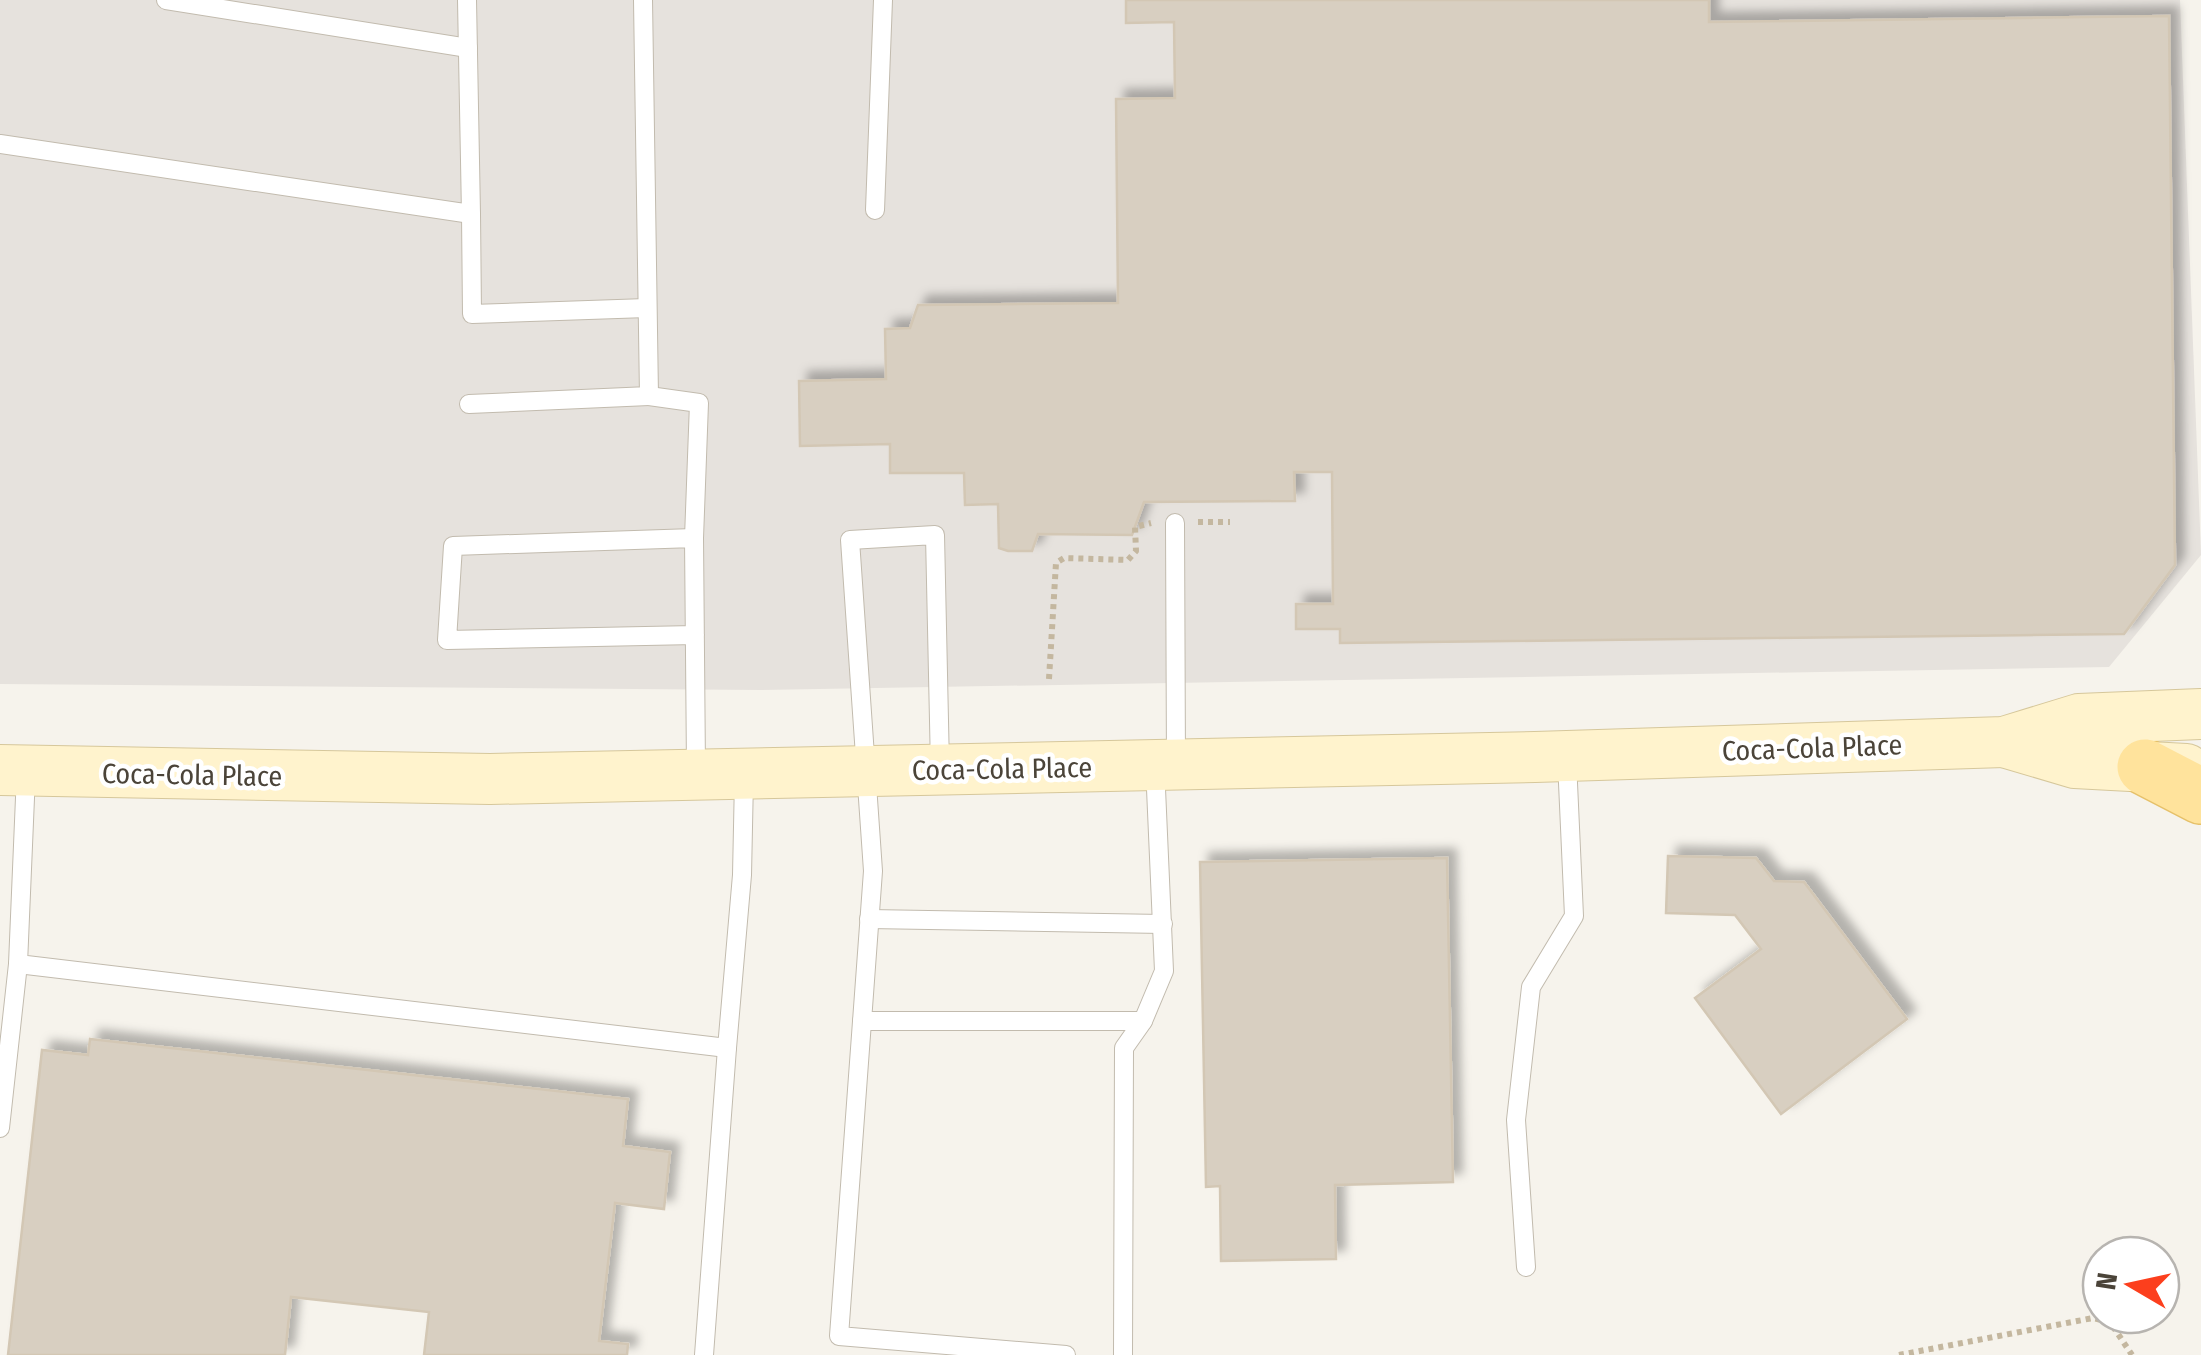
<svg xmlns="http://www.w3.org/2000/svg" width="2201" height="1355" font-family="'Fira Sans Condensed',sans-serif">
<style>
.industrial{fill:#e6e2dd}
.building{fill:#d8cfc1;stroke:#d3c7b4;stroke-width:2.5;filter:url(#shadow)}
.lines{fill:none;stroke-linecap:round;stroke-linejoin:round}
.lane-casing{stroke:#c2bbae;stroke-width:20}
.secondary-casing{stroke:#d6c79b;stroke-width:52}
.primary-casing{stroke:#e6c16a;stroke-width:58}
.path{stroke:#c4b79f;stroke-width:6;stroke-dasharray:5 5;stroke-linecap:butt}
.lane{stroke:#fff;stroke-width:18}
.secondary{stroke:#fff3cd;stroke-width:50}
.primary{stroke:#ffe39c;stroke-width:55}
.labels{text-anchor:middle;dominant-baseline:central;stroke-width:9;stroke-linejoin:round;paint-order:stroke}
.street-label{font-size:28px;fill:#4b4439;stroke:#fff}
</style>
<defs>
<filter id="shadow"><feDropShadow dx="9" dy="-9" stdDeviation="5" flood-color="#0004"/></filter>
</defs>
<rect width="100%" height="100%" fill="#f6f3ec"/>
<!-- industrial -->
<polygon class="industrial" points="0,0 2180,0 2201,555 2109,667 761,690 0,684"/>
<!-- building -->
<g class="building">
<polygon points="1126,0 1709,0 1709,22 2169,16 2175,565 2124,634 1340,643 1340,629 1296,629 1296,604 1333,604 1332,472 1294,472 1295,501 1144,502 1132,535 1038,534 1032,551 1008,551 999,548 998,504 965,505 964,473 890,473 890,444 800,446 799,381 886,379 885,329 910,328 918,305 1118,303 1116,99 1175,98 1174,22 1126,23"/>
<polygon points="1668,856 1756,858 1774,881 1804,882 1907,1019 1781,1114 1695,998 1761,949 1735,915 1666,913"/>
<polygon points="1447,858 1453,1182 1335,1185 1336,1259 1221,1261 1220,1186 1206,1187 1200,862"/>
<polygon points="90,1039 628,1099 623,1146 670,1152 664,1209 615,1203 599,1341 628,1344 627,1355 424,1355 429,1312 291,1297 285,1355 8,1355 42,1050 88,1055"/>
</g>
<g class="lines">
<defs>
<g id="lane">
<polyline points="166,0 468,48"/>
<polyline points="0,144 471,214 467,0"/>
<polyline points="875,210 883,0"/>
<polyline points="471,214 472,314 647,308"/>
<polyline points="649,396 699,403 694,538"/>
<polyline points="469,404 649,396 643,0"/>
<polyline points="1175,523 1176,764"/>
<polyline points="695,635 447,640 453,546 694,538 696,769"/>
<polyline points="940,767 935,535 850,540 873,871 839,1336 1066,1355"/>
<polyline points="26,774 18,964 727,1048 742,875 744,779"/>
<polyline points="869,919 1163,924"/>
<polyline points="862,1021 1143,1021"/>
<polyline points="0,1128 18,964"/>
<polyline points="1526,1267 1516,1120 1531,987 1574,916 1567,761"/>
<polyline points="704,1355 727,1048"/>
<polyline points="1123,1355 1124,1048 1143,1021 1164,971 1155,766"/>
</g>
<g id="secondary">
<polyline points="2004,742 2075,763 2186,769"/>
<polyline points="0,770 490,779 1535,757 2004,742 2079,719 2201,714"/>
</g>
<polyline id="primary" points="2145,767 2201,796"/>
</defs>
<!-- lane casing -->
<use href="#lane" class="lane-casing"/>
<!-- secondary casing -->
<use href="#secondary" class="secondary-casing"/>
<!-- primary casing -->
<use href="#primary" class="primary-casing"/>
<!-- path -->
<g class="path">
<polyline points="1198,522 1230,522"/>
<polyline points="1049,679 1056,563 1064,558 1128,560 1136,551 1135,527 1151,523"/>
<polyline points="1899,1355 2093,1318 2110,1322 2132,1355"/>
</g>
<!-- lane -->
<use href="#lane" class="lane"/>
<!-- secondary -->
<use href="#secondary" class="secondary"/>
<!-- primary -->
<use href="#primary" class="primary"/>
</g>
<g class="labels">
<!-- street labels -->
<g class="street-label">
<text transform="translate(1812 748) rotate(-2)">Coca-Cola Place</text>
<text transform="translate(1002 769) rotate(-1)">Coca-Cola Place</text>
<text transform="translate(192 775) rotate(1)">Coca-Cola Place</text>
</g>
</g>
<!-- north arrow -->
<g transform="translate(2131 1285) rotate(279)"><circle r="48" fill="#ffffff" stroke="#b7b4b0" stroke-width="2.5"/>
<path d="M0-8L18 38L0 25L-18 38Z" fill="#fc3f1d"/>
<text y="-15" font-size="28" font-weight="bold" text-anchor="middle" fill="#4b4439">N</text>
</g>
</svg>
